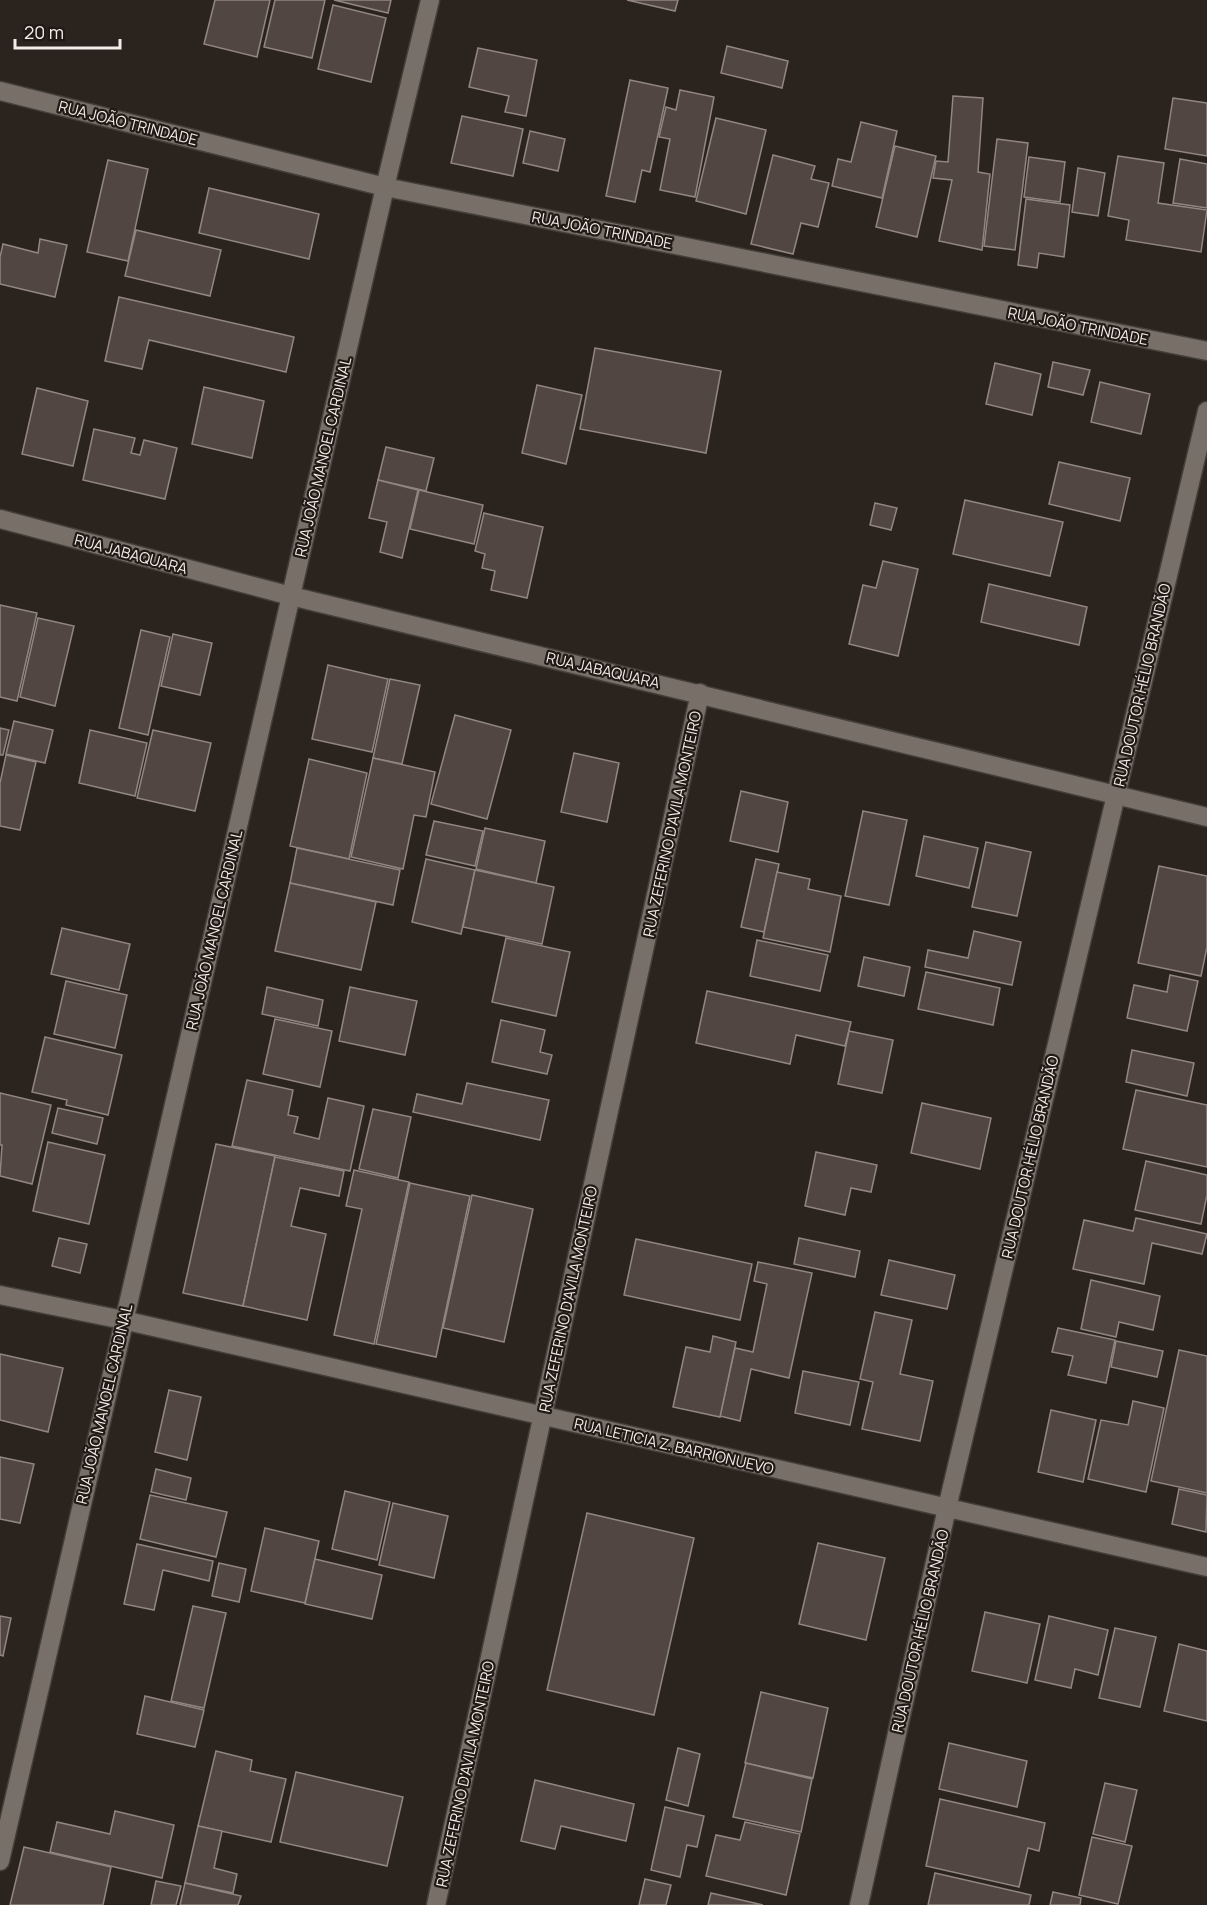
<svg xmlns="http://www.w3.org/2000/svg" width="1207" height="1905" font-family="Manrope,sans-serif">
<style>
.building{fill:#514642;stroke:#928681;stroke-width:1.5}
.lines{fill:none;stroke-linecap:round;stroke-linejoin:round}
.minor-casing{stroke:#443e39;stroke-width:21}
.minor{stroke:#786f68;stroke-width:18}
.labels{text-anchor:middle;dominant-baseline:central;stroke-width:4.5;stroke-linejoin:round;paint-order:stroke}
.street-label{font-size:15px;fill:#f3ede9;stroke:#211914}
</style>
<rect width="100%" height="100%" fill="#2b231d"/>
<!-- building -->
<g class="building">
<polygon points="215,0 270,0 257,57 204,44"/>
<polygon points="275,0 325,0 312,58 264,47"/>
<polygon points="334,0 391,0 388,13"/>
<polygon points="627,0 678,0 675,11"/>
<polygon points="333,5 386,18 371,82 318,69"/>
<polygon points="727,46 788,61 782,88 721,73"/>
<polygon points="478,48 537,60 526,116 505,112 509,96 469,87"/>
<polygon points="630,80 668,88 650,172 642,170 635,202 606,196"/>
<polygon points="680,90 714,97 695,197 660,190 670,139 659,137 666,107 676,110"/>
<polygon points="953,96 983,98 978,172 990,174 982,250 939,241 952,180 933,178 936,161 948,162"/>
<polygon points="1173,98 1207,103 1207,156 1165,149"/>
<polygon points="462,116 523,129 513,176 451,163"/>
<polygon points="716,118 766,130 746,214 696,201"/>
<polygon points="861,122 897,131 882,198 832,186 838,159 851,162"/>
<polygon points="530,131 565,139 558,171 523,163"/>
<polygon points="997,139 1028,143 1015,250 984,246"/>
<polygon points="895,146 936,156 917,237 876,227"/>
<polygon points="773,155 815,166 811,179 829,183 818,227 801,223 793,254 751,244"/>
<polygon points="1118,156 1164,163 1158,203 1207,210 1201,252 1126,240 1129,220 1108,216"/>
<polygon points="1029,157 1065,162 1060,202 1024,197"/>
<polygon points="1180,159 1207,164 1207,208 1173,203"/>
<polygon points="108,160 148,169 128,261 87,252"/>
<polygon points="1078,168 1105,173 1098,216 1072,212"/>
<polygon points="209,188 319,214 309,259 199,233"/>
<polygon points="1026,199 1070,205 1064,257 1039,253 1037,268 1018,265"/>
<polygon points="136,230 221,250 210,296 125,276"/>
<polygon points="40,239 67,245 55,297 0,284 0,257 3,244 38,253"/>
<polygon points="119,297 294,337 286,372 149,340 142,369 105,361"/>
<polygon points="595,348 721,371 706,453 580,429"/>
<polygon points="1053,362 1090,370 1083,395 1048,387"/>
<polygon points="995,363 1041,374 1032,415 986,404"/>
<polygon points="1100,382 1150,394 1141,434 1091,422"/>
<polygon points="537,385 582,395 566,464 522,453"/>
<polygon points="204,387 264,401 252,458 192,444"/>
<polygon points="37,388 88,401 73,466 22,454"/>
<polygon points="94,429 135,438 131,453 140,455 144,440 177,448 165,499 83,480"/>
<polygon points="386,447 434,458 426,491 378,480"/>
<polygon points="1059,462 1130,478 1120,521 1049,504"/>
<polygon points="378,480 418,490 402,558 380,552 387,522 369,518"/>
<polygon points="419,490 483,505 474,544 410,529"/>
<polygon points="965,500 1063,522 1050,576 953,554"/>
<polygon points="875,503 897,508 891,530 870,525"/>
<polygon points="484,513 543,527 527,598 491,590 495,571 482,568 485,554 475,551"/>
<polygon points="883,561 918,569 898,656 849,644 863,585 876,588"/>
<polygon points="989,584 1087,607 1079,645 981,622"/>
<polygon points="0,605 37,613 17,701 0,697"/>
<polygon points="38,618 74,626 55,706 20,697"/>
<polygon points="141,630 170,637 148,735 119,728"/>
<polygon points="173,634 212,643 200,695 161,686"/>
<polygon points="328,665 388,679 372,752 312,739"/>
<polygon points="390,679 420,685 402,764 373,758"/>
<polygon points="455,715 511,730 487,819 431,804"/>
<polygon points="14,721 53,730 45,763 6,754"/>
<polygon points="0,728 9,730 3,755 0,755"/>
<polygon points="90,730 147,743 135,796 79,783"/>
<polygon points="153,730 211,743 195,811 137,798"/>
<polygon points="574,753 619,763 607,822 561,812"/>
<polygon points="6,755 36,762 20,830 0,826 0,783"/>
<polygon points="373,758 435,772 426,817 414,815 403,869 351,857"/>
<polygon points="309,759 367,773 349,859 290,846"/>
<polygon points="741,791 788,802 778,852 730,841"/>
<polygon points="863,811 907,820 889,905 845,896"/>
<polygon points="434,821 483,831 475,866 426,855"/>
<polygon points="485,828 545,841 536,883 476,869"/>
<polygon points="924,836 978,848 969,888 916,876"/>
<polygon points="986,842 1031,852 1017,916 972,907"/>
<polygon points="297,848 400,870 393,905 290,883"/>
<polygon points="426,859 475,870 461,934 412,922"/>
<polygon points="756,859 779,864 764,932 741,927"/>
<polygon points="1159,866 1207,876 1207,947 1201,976 1138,963"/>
<polygon points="475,870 554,887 542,944 463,927"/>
<polygon points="777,872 810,879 808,889 841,896 830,952 763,938"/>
<polygon points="290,883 376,902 361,970 275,951"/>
<polygon points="62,928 130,944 119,990 51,974"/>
<polygon points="974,931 1021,942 1012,985 925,967 928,950 968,958"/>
<polygon points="506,938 570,952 556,1016 492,1002"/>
<polygon points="757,940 828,955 820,991 750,976"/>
<polygon points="864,957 910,967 904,996 858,986"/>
<polygon points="926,972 1000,988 993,1025 918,1009"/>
<polygon points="1170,975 1198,981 1187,1031 1127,1018 1134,985 1167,992"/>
<polygon points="66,981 127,995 115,1048 54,1034"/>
<polygon points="267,987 323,1000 318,1026 262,1014"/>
<polygon points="350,987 417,1001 405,1055 339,1041"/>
<polygon points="707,991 851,1022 845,1046 796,1035 790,1064 696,1043"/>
<polygon points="275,1019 332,1031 320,1087 263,1074"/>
<polygon points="501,1020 545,1030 540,1052 552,1055 547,1074 492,1062"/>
<polygon points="849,1031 893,1040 882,1093 838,1084"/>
<polygon points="45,1037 122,1055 108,1115 66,1105 67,1100 32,1092"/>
<polygon points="1132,1050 1194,1063 1187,1096 1126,1082"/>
<polygon points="247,1080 293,1090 288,1115 298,1117 294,1133 319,1139 328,1098 364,1106 350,1171 232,1146"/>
<polygon points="467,1083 549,1100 540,1140 413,1112 417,1094 462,1104"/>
<polygon points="1136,1090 1207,1105 1207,1167 1123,1149"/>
<polygon points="0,1093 51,1105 32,1184 0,1176 2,1145 0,1145"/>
<polygon points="922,1103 991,1118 980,1169 911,1153"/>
<polygon points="58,1108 103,1118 97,1144 52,1133"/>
<polygon points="373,1109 411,1117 398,1178 359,1169"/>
<polygon points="48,1142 105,1155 89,1224 33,1211"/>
<polygon points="216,1144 275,1156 243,1306 183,1293"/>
<polygon points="816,1152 877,1165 871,1192 851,1188 845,1215 805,1206"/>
<polygon points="275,1157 344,1171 339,1196 300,1188 291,1226 326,1234 307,1320 243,1306"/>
<polygon points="1146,1161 1207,1175 1207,1195 1201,1224 1135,1210"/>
<polygon points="354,1170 409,1182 374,1344 334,1335 362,1209 346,1206"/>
<polygon points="410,1183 470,1196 436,1357 376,1344"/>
<polygon points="472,1195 533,1209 504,1342 443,1328"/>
<polygon points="1136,1218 1207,1234 1202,1254 1152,1243 1144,1284 1073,1269 1084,1220 1133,1231"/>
<polygon points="59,1238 87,1244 80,1273 52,1266"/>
<polygon points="799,1238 860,1251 855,1277 794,1264"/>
<polygon points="636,1239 752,1264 740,1320 624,1295"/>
<polygon points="889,1260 955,1275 947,1309 881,1295"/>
<polygon points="758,1262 812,1273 789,1378 751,1369 740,1421 720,1416 735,1348 753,1352 767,1284 754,1281"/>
<polygon points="1091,1280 1160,1296 1153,1330 1119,1322 1116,1337 1081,1329"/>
<polygon points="875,1312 912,1320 900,1374 933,1381 920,1441 862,1429 873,1382 860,1379"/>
<polygon points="1058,1328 1115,1340 1106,1383 1068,1375 1073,1356 1052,1352"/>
<polygon points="713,1336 736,1342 720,1417 673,1407 686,1347 710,1352"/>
<polygon points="1116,1341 1163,1351 1157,1377 1111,1367"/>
<polygon points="1179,1350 1207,1356 1207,1493 1151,1481"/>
<polygon points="0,1354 63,1368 48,1432 0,1420"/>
<polygon points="803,1371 859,1382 850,1425 795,1413"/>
<polygon points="169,1390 201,1397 187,1460 155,1452"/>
<polygon points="1133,1401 1164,1408 1146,1492 1088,1479 1101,1420 1128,1425"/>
<polygon points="1051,1410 1096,1420 1083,1482 1038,1472"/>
<polygon points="0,1457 34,1464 20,1523 0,1519"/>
<polygon points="156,1469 191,1478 186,1500 151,1492"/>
<polygon points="1179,1489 1207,1495 1206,1532 1172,1524"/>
<polygon points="345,1491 390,1502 377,1560 332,1549"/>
<polygon points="150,1495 227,1512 216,1557 140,1539"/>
<polygon points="393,1503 448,1516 434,1578 379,1565"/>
<polygon points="587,1513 694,1538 654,1715 547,1690"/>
<polygon points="265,1528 319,1541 305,1603 251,1591"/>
<polygon points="818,1543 885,1558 866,1640 799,1624"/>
<polygon points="137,1544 213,1561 209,1581 163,1570 154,1610 124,1604"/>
<polygon points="315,1559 382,1575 372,1619 305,1604"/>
<polygon points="219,1563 246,1569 239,1602 212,1596"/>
<polygon points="193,1606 226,1613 204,1708 171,1701"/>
<polygon points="985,1612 1040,1624 1027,1683 972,1671"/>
<polygon points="0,1616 11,1618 3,1656 0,1655"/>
<polygon points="1049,1616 1108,1630 1098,1675 1075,1669 1071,1688 1035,1680"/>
<polygon points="1115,1628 1156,1637 1140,1707 1099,1698"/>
<polygon points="1179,1644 1207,1651 1207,1721 1164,1711"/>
<polygon points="761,1692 828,1708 813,1778 745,1763"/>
<polygon points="145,1696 204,1710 195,1747 137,1734"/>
<polygon points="949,1743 1027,1761 1017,1807 939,1789"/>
<polygon points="678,1748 700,1754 688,1806 666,1800"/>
<polygon points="216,1751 252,1760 250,1771 286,1779 271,1842 198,1826"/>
<polygon points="746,1763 812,1779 801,1832 733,1817"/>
<polygon points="296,1772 403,1797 387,1866 280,1842"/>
<polygon points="535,1780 634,1804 626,1841 561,1826 555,1849 521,1841"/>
<polygon points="1105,1783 1137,1790 1125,1842 1093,1834"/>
<polygon points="940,1799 1045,1823 1039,1851 1028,1848 1019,1887 926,1866"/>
<polygon points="665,1807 704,1816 697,1847 687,1845 680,1877 651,1870"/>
<polygon points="115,1811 174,1825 162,1878 50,1852 57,1822 110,1834"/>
<polygon points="745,1822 800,1834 786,1895 706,1876 716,1835 740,1840"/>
<polygon points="198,1826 222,1831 214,1868 237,1874 233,1893 185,1883"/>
<polygon points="1092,1837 1132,1846 1118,1904 1079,1895"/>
<polygon points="24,1847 111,1867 103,1905 10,1905"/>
<polygon points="935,1873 1031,1895 1029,1905 928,1905"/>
<polygon points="645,1879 671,1885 666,1905 639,1905"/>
<polygon points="156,1881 181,1886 176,1905 151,1905"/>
<polygon points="185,1883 241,1896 238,1905 180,1905"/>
<polygon points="1053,1892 1081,1898 1080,1905 1050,1905"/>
<polygon points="711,1893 763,1905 708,1905"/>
</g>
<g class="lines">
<defs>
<g id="minor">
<polyline points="0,91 385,187 1207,351"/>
<polyline points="0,519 291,596 1207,817"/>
<polyline points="0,1295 123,1320 1207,1567"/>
<polyline points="0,1861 385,187 430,0"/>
<polyline points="436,1905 700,693"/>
<polyline points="859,1905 947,1508 1207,411"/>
</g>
</defs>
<!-- minor casing -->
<use href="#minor" class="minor-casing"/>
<!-- minor -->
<use href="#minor" class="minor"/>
</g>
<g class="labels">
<!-- street labels -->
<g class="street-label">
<text transform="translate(128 123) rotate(14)">RUA JOÃO TRINDADE</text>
<text transform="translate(602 230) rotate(11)">RUA JOÃO TRINDADE</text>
<text transform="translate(1078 326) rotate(11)">RUA JOÃO TRINDADE</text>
<text transform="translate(323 457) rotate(-77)">RUA JOÃO MANOEL CARDINAL</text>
<text transform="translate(131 554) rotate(15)">RUA JABAQUARA</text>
<text transform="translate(603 670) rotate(13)">RUA JABAQUARA</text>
<text transform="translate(1142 685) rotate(-77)">RUA DOUTOR HÉLIO BRANDÃO</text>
<text transform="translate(672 824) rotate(-78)">RUA ZEFERINO D'AVILA MONTEIRO</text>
<text transform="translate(214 930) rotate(-77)">RUA JOÃO MANOEL CARDINAL</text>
<text transform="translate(1030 1157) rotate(-77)">RUA DOUTOR HÉLIO BRANDÃO</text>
<text transform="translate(568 1299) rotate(-78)">RUA ZEFERINO D'AVILA MONTEIRO</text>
<text transform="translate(104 1404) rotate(-77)">RUA JOÃO MANOEL CARDINAL</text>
<text transform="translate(674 1446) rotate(13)">RUA LETICIA Z. BARRIONUEVO</text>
<text transform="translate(920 1631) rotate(-77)">RUA DOUTOR HÉLIO BRANDÃO</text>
<text transform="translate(465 1774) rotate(-78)">RUA ZEFERINO D'AVILA MONTEIRO</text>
</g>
</g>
<!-- scale -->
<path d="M15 39v9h105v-9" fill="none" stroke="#f3ede9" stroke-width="3"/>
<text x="24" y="39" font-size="18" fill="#f3ede9" stroke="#211914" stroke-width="4.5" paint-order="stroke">20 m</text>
</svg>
